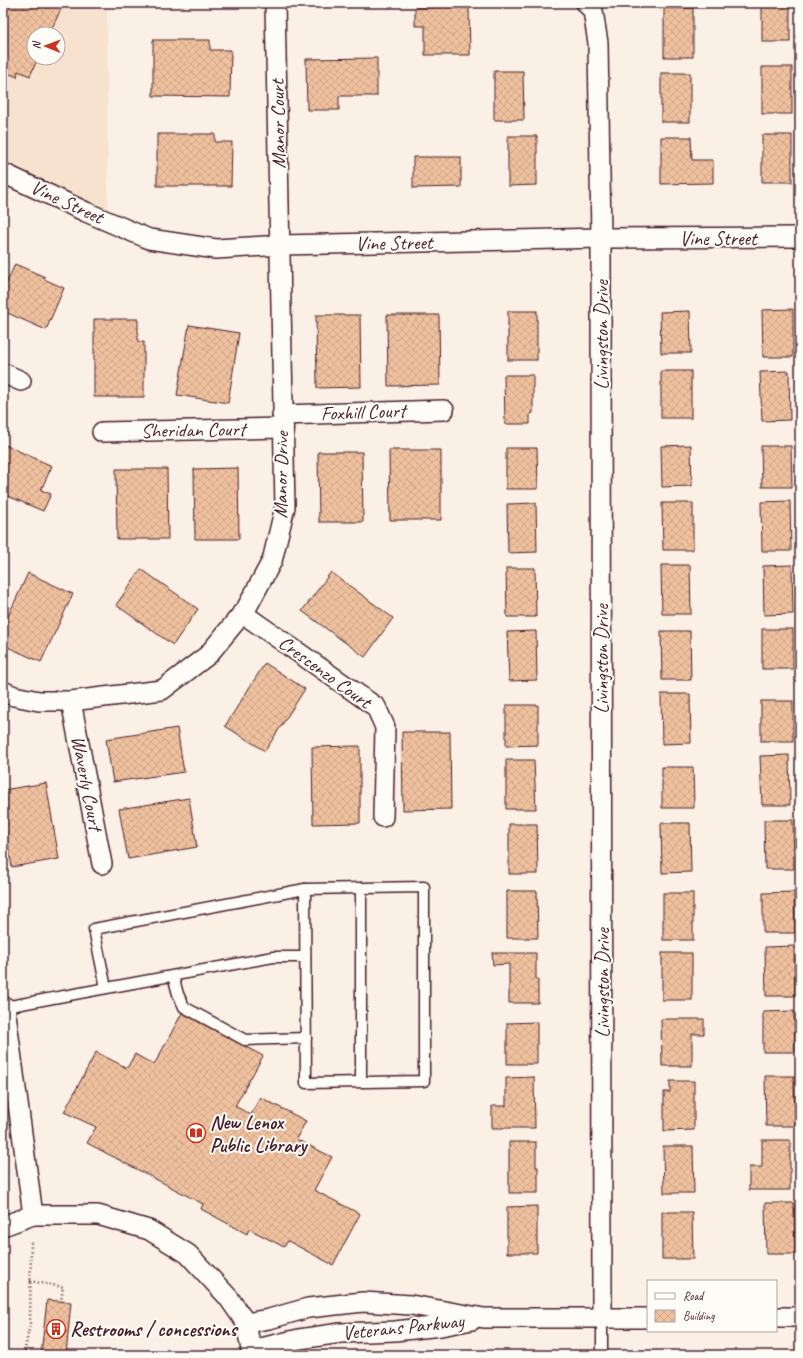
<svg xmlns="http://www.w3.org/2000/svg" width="803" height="1358" font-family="Caveat,sans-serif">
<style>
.built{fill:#f7e2d0;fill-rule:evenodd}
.building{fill:url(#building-cross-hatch);stroke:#4a1f2b}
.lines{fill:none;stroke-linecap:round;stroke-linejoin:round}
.service-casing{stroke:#4a1f2b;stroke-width:13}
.minor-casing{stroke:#4a1f2b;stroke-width:22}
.path{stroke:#4a1f2b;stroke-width:2.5;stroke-dasharray:1 3;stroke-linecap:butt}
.service{stroke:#fdfcf7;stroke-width:10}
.minor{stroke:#fdfcf7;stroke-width:19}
.labels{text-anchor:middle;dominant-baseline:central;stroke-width:4;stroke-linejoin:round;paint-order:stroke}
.street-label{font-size:20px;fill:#4a1f2b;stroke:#fdfcf7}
.poi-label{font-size:20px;font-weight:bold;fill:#4a1f2b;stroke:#fdfcf7;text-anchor:start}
</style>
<defs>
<pattern id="building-cross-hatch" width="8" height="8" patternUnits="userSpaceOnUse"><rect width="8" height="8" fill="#efc19f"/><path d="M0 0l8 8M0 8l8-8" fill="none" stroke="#cea589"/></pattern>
</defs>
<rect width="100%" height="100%" fill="#faf0e5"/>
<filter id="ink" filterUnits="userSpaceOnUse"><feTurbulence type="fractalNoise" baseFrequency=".025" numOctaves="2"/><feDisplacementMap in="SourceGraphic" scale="8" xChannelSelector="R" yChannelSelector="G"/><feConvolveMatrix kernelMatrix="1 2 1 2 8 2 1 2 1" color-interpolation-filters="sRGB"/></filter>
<g filter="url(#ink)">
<!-- built -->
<path class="built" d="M 3,3 L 107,3 L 108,216 L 3,166 ZM 34,34 L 58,34 L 58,58 L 34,58 Z"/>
<!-- building -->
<g class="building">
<polygon points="3,3 64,3 49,34 34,34 34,58 38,58 30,76 18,71 17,77 3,71"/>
<rect x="305" y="3" width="71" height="1"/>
<rect x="762" y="3" width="28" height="39"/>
<polygon points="469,7 470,55 425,55 425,26 415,26 415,8"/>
<rect x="664" y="8" width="29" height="49"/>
<polygon points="153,40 210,40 210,50 231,50 230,97 153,96"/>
<polygon points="377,58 377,96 339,96 339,110 307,110 306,59"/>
<rect x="762" y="67" width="30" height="47"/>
<polygon points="494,71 523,71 524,120 494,120"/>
<rect x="661" y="73" width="29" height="49"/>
<polygon points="157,134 215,134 215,142 232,142 231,186 157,186"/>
<rect x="762" y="135" width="30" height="47"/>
<polygon points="508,136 537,136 537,185 508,186"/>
<polygon points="661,137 691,137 692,160 713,160 713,183 661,184"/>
<polygon points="413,157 461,157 461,187 413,188"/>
<polygon points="15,264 45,277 44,279 64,288 46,330 3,311 3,291"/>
<polygon points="793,309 793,357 763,357 762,310"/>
<rect x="508" y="311" width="29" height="49"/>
<polygon points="690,311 691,353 661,353 660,312"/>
<polygon points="316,315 360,315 361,387 317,388"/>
<polygon points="387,315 439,315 440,385 388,386"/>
<polygon points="94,319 138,319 138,342 144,342 144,397 94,397"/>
<polygon points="189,325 239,333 228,403 177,395"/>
<rect x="661" y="371" width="30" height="47"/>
<polygon points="789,371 790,420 762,421 760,372"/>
<polygon points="504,375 533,375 533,413 530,414 530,424 505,424"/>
<polygon points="3,431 7,433 3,443"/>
<polygon points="3,444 52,466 41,490 51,494 43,511 3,494"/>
<polygon points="691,445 692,486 662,487 661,446"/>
<polygon points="761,446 791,446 792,487 762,487"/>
<polygon points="506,448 537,448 538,489 506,489"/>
<polygon points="389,450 441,450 441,520 390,520"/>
<polygon points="318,452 362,452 363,522 319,522"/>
<polygon points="238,468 239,539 195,539 194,469"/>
<polygon points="116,469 167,469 168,539 117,539"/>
<polygon points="790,501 791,551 762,551 761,502"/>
<polygon points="536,503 537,552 508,553 507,504"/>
<polygon points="662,503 693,503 693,550 663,550"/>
<polygon points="661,565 690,565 691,614 662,614"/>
<polygon points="792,565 793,614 764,615 763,566"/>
<polygon points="506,568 535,568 536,617 507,617"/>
<polygon points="141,569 198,609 173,645 116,605"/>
<polygon points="331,572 393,618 365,657 302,611"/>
<polygon points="28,573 73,594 41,662 3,645 3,627"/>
<rect x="762" y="629" width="31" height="40"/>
<polygon points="536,631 537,680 509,681 507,632"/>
<polygon points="661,631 690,631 691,680 662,680"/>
<polygon points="265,663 305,689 265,751 225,726"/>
<polygon points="661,694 690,694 691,743 662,744"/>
<rect x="761" y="701" width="32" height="40"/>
<polygon points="506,705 538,705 538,745 506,746"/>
<polygon points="177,728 184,772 113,782 106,739"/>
<polygon points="402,732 450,732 451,809 403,810"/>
<polygon points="360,746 360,823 313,824 312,747"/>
<polygon points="789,755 790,805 762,805 760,756"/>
<polygon points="506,760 534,760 536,809 506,809"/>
<polygon points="662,767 693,767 694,808 662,808"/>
<polygon points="46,783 59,859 12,867 3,817 3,790"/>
<polygon points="189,798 197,847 128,859 119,809"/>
<polygon points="764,820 793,820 794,869 765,869"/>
<polygon points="661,823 690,823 691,872 662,873"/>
<polygon points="509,824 537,824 538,874 509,874"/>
<polygon points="507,891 537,891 538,938 507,938"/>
<polygon points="794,892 795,933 763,933 763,893"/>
<rect x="663" y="893" width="30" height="47"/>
<polygon points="794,946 795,996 766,996 765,947"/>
<polygon points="492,953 536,953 536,979 538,979 538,1003 509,1003 509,964 493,965"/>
<rect x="662" y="953" width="30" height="47"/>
<polygon points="794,1011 795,1052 763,1052 763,1012"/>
<polygon points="182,1013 263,1056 235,1106 251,1115 260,1097 306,1121 296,1139 332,1157 314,1190 360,1214 333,1265 288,1241 284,1247 249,1229 247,1234 201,1209 203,1204 87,1143 96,1127 64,1112 96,1052 127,1068 135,1054 154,1065"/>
<polygon points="661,1019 704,1019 704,1034 692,1034 692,1066 662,1066"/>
<polygon points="537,1022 537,1064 507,1064 507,1023"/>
<polygon points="765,1076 794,1076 795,1126 766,1126"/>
<polygon points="534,1077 535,1128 492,1128 492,1106 506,1106 506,1078"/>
<polygon points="670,1081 694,1081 694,1130 664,1131 664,1092 670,1092"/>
<polygon points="762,1140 790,1140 790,1190 749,1190 749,1167 762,1167"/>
<polygon points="509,1142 536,1142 536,1167 538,1167 538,1193 509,1193"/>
<polygon points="663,1146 693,1146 694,1193 664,1193"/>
<polygon points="765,1203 794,1203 795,1254 766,1254"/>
<polygon points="537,1206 537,1253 507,1253 507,1207"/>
<polygon points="662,1212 692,1212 693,1259 662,1259"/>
<polygon points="47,1300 71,1302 66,1355 41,1355"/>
</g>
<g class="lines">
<defs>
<g id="service">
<polygon points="424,887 424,1081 306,1083 305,889"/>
<polyline points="173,976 178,994 184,1007 245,1040 306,1038"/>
<polyline points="106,988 94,929 305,889"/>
<polyline points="5,1007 273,957 305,957"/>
<polyline points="361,1082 361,888"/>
<polyline points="602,1318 602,1355"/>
</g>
<g id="minor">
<polyline points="586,3 593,11 598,43 601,238 602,1318"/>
<polyline points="3,173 86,212 149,239 216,249 281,245 601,238 800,237"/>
<polyline points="3,373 21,381"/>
<polyline points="282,415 444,410"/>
<polyline points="102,432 283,428"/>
<polyline points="242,613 376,707 385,727 383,817"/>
<polyline points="3,691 14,696 39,701 71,701 162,690 208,655 246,609 272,561 285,507 275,3"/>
<polyline points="71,701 102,864"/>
<polyline points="3,1006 5,1007 33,1215"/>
<polyline points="3,1226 33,1215 98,1215 149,1230 188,1254 228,1297 246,1323 252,1355"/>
<polyline points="776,1317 800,1317"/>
<polyline points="246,1323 269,1319 308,1308 363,1302 411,1305 484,1318 648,1318"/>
<polyline points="252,1350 299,1339 341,1333 395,1331 441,1326 472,1320"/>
</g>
</defs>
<!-- service casing -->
<use href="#service" class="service-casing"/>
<!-- minor casing -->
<use href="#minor" class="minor-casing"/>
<!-- path -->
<g class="path">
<polyline points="30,1281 63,1287 61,1302"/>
<polyline points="24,1355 30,1323 31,1241"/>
</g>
<!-- service -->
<use href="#service" class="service"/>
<!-- minor -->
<use href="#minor" class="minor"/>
</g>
</g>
<!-- icons -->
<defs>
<symbol id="library-ring" viewBox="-11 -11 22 22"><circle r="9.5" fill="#fdfcf7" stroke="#c8321e" stroke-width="1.5"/><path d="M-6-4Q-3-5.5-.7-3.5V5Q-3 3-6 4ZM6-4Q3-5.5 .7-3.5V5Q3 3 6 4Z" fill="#c8321e"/></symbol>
<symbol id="building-ring" viewBox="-11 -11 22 22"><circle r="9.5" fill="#fdfcf7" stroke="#c8321e" stroke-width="1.5"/><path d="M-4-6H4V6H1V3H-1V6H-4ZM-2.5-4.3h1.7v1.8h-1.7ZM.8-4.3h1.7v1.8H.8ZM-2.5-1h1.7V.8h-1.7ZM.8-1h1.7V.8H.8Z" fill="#c8321e"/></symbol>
</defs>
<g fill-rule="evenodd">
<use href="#library-ring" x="185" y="1122" width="22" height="22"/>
<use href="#building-ring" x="45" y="1318" width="22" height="22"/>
</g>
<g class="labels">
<!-- street labels -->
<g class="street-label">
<text transform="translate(278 124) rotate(-91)">Manor Court</text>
<text transform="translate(67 202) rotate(25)">Vine Street</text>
<text x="718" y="238">Vine Street</text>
<text transform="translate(394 243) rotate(-1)">Vine Street</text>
<text transform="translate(601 335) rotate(-90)">Livingston Drive</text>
<text transform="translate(363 412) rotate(-2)">Foxhill Court</text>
<text transform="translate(193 430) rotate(-1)">Sheridan Court</text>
<text transform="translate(281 475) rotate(-89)">Manor Drive</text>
<text transform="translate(601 659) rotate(-90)">Livingston Drive</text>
<text transform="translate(325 672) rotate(36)">Crescenzo Court</text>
<text transform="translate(87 783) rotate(79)">Waverly Court</text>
<text transform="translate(602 983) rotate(-90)">Livingston Drive</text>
<text transform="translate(403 1327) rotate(-6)">Veterans Parkway</text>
</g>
<!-- poi labels -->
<g class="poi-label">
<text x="210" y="1122">New Lenox<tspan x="210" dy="23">Public Library</tspan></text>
<text x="70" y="1329">Restrooms / concessions</text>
</g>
</g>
<!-- margin -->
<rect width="803" height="1358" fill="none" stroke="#fdfcf7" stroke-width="16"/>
<rect x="8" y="8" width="787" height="1342" fill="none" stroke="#4a1f2b" stroke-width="1.5" filter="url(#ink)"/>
<!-- legend -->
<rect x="647" y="1280" width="130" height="52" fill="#fdfcf7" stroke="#b5a4a5"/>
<rect x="655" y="1293" width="20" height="6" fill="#fdfcf7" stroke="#b5a4a5"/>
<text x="683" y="1300" font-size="12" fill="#4a1f2b">Road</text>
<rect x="655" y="1310" width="20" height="12" fill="url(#building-cross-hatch)" stroke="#b5a4a5"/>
<text x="683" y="1320" font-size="12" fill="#4a1f2b">Building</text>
<!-- north arrow -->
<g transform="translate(46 46) rotate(271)"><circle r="19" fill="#fdfcf7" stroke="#b5a4a5"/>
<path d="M0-3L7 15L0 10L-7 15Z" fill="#c8321e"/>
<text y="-6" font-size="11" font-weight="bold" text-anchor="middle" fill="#4a1f2b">N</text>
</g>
</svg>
